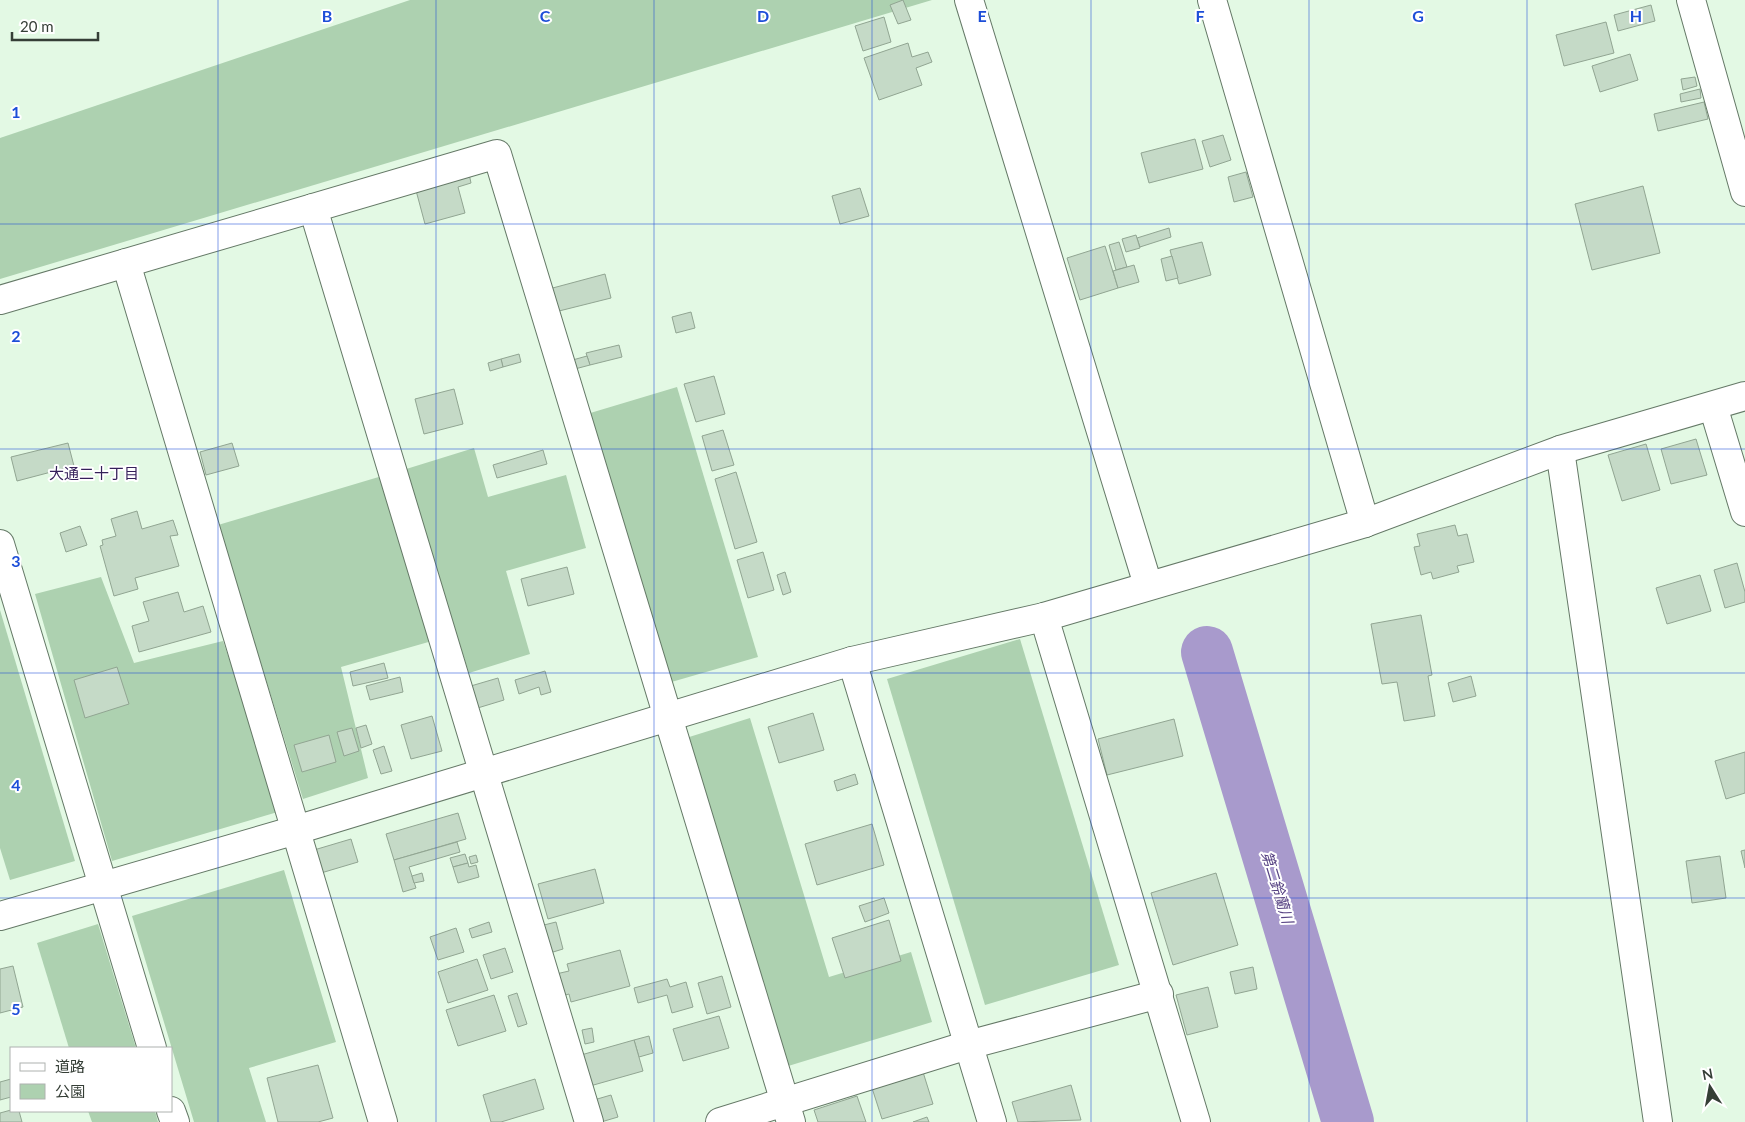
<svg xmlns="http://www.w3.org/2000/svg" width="1745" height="1122" font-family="Lato,'Noto Sans JP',sans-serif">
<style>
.green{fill:#add1b0}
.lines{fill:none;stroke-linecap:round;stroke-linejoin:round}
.river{stroke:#a89acc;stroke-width:52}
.building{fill:#c5dac7;stroke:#91a592}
.minor-casing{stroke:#657967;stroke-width:30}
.minor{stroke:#fff;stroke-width:28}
.grid{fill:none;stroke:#1d4ed8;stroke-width:1;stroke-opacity:0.55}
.labels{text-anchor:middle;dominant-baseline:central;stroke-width:4;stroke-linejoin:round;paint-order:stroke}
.neighbourhood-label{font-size:15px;fill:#35205a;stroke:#fff}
.water-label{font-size:15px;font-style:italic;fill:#574383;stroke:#fff}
.grid-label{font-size:16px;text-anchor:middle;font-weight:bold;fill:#1d4ed8;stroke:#fff;stroke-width:4;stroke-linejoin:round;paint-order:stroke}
</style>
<rect width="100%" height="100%" fill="#e3f9e4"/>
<!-- green -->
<g class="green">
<polygon points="410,0 932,0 0,279 0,138"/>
<polygon points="677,387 758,657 668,683 587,414"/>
<polygon points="474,448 488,497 566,475 586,548 506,571 530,654 469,673 403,470"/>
<polygon points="382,476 432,641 341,667 368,778 303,799 218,525"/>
<polygon points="101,577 134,663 223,641 281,811 112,861 35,594"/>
<polygon points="0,610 75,861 10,880 0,848"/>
<polygon points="1020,639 1119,965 985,1005 887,679"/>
<polygon points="750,718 829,977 911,952 932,1022 785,1067 686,738"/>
<polygon points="284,870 336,1042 249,1068 266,1122 194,1122 132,916"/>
<polygon points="98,924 136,1048 69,1048 37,943"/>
<polygon points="88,1111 155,1111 158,1122 92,1122"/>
</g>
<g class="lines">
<!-- river -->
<polyline class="river" points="1207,652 1348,1122"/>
</g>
<!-- building -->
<g class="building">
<polygon points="903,0 911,20 898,24 890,5"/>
<polygon points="1651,5 1655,21 1618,31 1614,15"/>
<polygon points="884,17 891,42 863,51 855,26"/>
<polygon points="1606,22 1614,53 1564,66 1556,35"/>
<polygon points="908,43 912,57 928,52 932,62 916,68 922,85 879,100 864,58"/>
<polygon points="1630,54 1638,80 1600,92 1592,66"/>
<polygon points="1695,77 1697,86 1683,90 1681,79"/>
<polygon points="1700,89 1701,98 1681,102 1680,94"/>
<polygon points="1704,102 1708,119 1658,131 1654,114"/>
<polygon points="1223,135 1231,160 1210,167 1202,141"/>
<polygon points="1195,139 1203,169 1149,183 1141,153"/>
<polygon points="468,169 471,183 458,187 465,213 425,224 414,183"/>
<polygon points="1246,172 1253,197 1234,202 1228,177"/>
<polygon points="1643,186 1660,253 1592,270 1575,204"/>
<polygon points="860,188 869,216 840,224 832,196"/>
<polygon points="1169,228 1171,237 1140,247 1137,238"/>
<polygon points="1136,235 1140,248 1126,252 1122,239"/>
<polygon points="1119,242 1127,267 1116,270 1109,245"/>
<polygon points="1202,242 1211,275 1179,284 1170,250"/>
<polygon points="1105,246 1118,288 1080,300 1067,258"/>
<polygon points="1172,256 1178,278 1166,281 1161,259"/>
<polygon points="1134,265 1139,282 1118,288 1113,271"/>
<polygon points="605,274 611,298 555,312 549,289"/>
<polygon points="691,312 695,328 676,333 672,317"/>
<polygon points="619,345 622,357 590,365 586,353"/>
<polygon points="519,354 521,362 503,367 501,359"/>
<polygon points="587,356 590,365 571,370 569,361"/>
<polygon points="501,359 503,367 490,371 488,363"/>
<polygon points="714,376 725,414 696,422 684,384"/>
<polygon points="454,389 463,424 424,434 415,399"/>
<polygon points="723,430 734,465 712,471 702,436"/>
<polygon points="1696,439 1707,475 1671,484 1661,449"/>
<polygon points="68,443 74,466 17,481 11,457"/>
<polygon points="232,443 239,466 206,475 200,452"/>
<polygon points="1646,444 1660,490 1622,501 1608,455"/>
<polygon points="543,450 547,464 497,478 493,465"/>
<polygon points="736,472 757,542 735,549 715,479"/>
<polygon points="137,511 142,529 173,520 178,535 170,536 179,566 135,578 138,589 114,596 100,546 103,545 102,540 116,536 111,519"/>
<polygon points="1455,525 1458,536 1467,534 1474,562 1457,566 1459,572 1433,579 1431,572 1421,575 1414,547 1420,546 1417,534"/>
<polygon points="80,526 87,545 66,552 60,533"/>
<polygon points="763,552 774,590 748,598 737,560"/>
<polygon points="1737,563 1745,592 1745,602 1725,608 1714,570"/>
<polygon points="567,567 574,594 528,606 521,579"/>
<polygon points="785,572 791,592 783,595 777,575"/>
<polygon points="1700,575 1711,611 1667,624 1656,588"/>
<polygon points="178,592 184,612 203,606 211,632 139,652 132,626 149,621 143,602"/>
<polygon points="1421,615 1432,675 1428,676 1435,716 1404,721 1397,682 1382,684 1371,624"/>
<polygon points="384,663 388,678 353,686 350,672"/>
<polygon points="117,667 129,704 85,718 74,680"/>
<polygon points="545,671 551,692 541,695 539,687 519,694 515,680"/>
<polygon points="1471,676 1476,696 1453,702 1448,683"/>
<polygon points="400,677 403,692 370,700 366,686"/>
<polygon points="498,678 504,700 471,710 464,688"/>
<polygon points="813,713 824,750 779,763 768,727"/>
<polygon points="432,716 442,751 411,759 401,725"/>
<polygon points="1174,719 1183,756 1107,775 1098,739"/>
<polygon points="366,725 372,744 361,748 356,728"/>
<polygon points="352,728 359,751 344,756 337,732"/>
<polygon points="329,735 336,762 302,772 294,745"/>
<polygon points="384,746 392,771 381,774 373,750"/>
<polygon points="1745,752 1745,793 1726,799 1715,761"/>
<polygon points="855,774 858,784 837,791 834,781"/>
<polygon points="458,813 466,839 394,860 386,834"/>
<polygon points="872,824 884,865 817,885 805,844"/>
<polygon points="351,839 358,862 321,873 314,850"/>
<polygon points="457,842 460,852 409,867 416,888 403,892 394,860"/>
<polygon points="1745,850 1745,868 1741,851"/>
<polygon points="465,854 468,863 453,867 450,858"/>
<polygon points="476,855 478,862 471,864 469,857"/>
<polygon points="1720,856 1726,898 1692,903 1686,861"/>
<polygon points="468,863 469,867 476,865 479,877 458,883 453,867"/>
<polygon points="595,869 604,903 548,919 538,884"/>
<polygon points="422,873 424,881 414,883 412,876"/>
<polygon points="1216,873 1238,945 1173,965 1151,893"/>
<polygon points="884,898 889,913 865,922 859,906"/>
<polygon points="889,920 901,961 845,978 832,938"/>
<polygon points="489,922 492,932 472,938 469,929"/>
<polygon points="556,922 563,949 540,956 532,928"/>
<polygon points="456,928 464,952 438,960 430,937"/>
<polygon points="505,948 513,972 491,979 483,955"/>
<polygon points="620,950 630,986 571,1002 569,994 562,996 556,974 569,971 567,964"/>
<polygon points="477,959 488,990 448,1003 438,972"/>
<polygon points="13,966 23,1007 0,1013 0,969"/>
<polygon points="1253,967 1257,989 1235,994 1230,972"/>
<polygon points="722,976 731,1007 707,1014 698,983"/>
<polygon points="667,979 670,987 686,982 693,1007 672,1013 667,995 638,1003 634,988"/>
<polygon points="1208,987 1218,1027 1187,1035 1176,995"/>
<polygon points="517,993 527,1024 518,1027 508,996"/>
<polygon points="494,995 506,1031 458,1046 446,1010"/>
<polygon points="719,1016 729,1048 683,1061 673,1029"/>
<polygon points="592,1028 594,1042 585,1044 582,1030"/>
<polygon points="649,1036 653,1053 639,1057 634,1040"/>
<polygon points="634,1040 643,1071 590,1086 581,1055"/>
<polygon points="318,1065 333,1118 318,1122 278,1122 267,1078"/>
<polygon points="923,1072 933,1104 882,1119 872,1088"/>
<polygon points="11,1079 11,1097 0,1100 0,1082"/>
<polygon points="535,1079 544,1109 501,1122 491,1122 483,1095"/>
<polygon points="1071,1085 1081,1120 1018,1122 1012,1102"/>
<polygon points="611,1095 618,1117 601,1122 587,1102"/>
<polygon points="857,1096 866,1122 818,1122 814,1110"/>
<polygon points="11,1110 19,1111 22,1122 0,1122 0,1113"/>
<polygon points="927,1117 929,1122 913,1122"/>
</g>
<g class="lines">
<defs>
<g id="minor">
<polyline points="969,0 1148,585"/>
<polyline points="1212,0 1365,523"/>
<polyline points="1691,0 1745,192"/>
<polyline points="313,208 589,1122"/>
<polyline points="126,263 383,1122"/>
<polyline points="0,300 497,154 791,1122"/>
<polyline points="1713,406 1745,512"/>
<polyline points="1560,450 1658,1122"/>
<polyline points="0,544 152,1048"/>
<polyline points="1044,617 1196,1122"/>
<polyline points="852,661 992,1122"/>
<polyline points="0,916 296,830 852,661 1044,617 1365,523 1560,450 1745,396"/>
<polyline points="171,1111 175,1122"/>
<polyline points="720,1122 968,1045 1159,994"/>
</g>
</defs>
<!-- minor casing -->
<use href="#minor" class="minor-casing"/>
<!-- minor -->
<use href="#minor" class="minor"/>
</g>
<!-- grid -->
<path class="grid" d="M 218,0 L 218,1122M 436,0 L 436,1122M 654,0 L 654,1122M 872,0 L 872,1122M 1091,0 L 1091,1122M 1309,0 L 1309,1122M 1527,0 L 1527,1122M 0,224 L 1745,224M 0,449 L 1745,449M 0,673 L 1745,673M 0,898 L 1745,898"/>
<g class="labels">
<!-- neighbourhood labels -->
<g class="neighbourhood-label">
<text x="94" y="473">大通二十丁目</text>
</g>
<!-- water labels -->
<g class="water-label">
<text transform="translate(1278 887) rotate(73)">第二鈴蘭川</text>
</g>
</g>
<g class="grid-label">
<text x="327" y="22">B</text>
<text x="545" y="22">C</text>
<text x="763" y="22">D</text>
<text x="982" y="22">E</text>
<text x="1200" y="22">F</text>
<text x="1418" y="22">G</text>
<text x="1636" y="22">H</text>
<text x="16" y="118">1</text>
<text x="16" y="342">2</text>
<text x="16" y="567">3</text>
<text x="16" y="791">4</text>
<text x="16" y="1015">5</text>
</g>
<!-- legend -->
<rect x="10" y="1047" width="162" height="65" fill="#ffffff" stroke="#aeb2af"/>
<rect x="20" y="1063" width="25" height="8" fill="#ffffff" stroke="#aeb2af"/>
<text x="55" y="1072" font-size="15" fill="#353e36">道路</text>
<rect x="20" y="1084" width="25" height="15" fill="#add1b0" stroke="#aeb2af"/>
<text x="55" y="1097" font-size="15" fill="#353e36">公園</text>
<!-- north arrow -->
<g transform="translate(1710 1087) rotate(349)" stroke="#ffffff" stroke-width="4" paint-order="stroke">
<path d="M0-4L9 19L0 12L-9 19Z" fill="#353e36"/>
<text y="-8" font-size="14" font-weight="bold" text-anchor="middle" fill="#353e36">N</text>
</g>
<!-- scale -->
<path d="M12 32v8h86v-8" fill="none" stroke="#353e36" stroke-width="2.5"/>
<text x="20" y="32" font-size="15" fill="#353e36" stroke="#ffffff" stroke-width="4" paint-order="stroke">20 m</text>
</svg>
